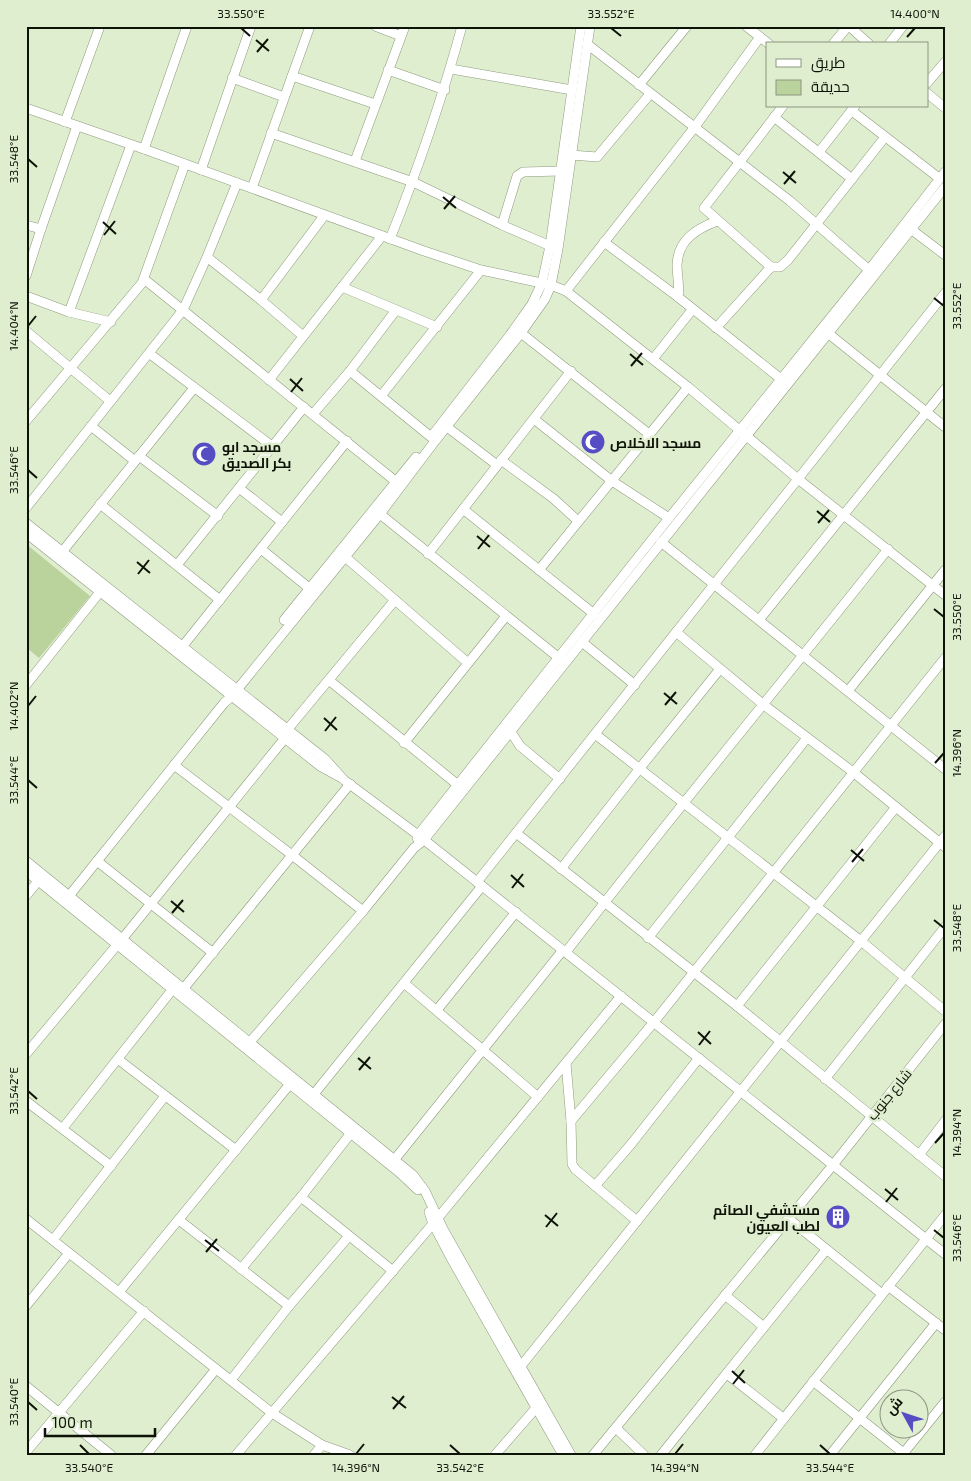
<svg xmlns="http://www.w3.org/2000/svg" width="971" height="1481" font-family="'Exo 2',Cairo,sans-serif">
<style>
.green{fill:#bad29c}
.lines{fill:none;stroke-linecap:round;stroke-linejoin:round}
.minor-casing{stroke:#8f9b7f;stroke-width:10}
.minor{stroke:#fff;stroke-width:9}
.ticks{fill:none;stroke:#0e1308;stroke-width:2}
.labels{text-anchor:middle;dominant-baseline:central;stroke-width:5;stroke-linejoin:round;paint-order:stroke}
.poi-label{font-size:14px;font-weight:bold;fill:#0e1308;stroke:#e0eed0;text-anchor:start}
.street-label{font-size:14px;fill:#0e1308;stroke:#e0eed0}
.neatline{fill:none;stroke:#0e1308;stroke-width:2}
.ticks-label{font-size:12px;text-anchor:middle;fill:#0e1308}
</style>
<rect width="100%" height="100%" fill="#e0eed0"/>
<!-- green -->
<polygon class="green" points="26,544 90,596 39,658 26,647"/>
<g class="lines">
<defs>
<g id="minor">
<polyline points="375,26 401,36"/>
<polyline points="746,26 769,44"/>
<polyline points="849,26 869,44"/>
<polyline points="587,44 790,201 869,270"/>
<polyline points="833,44 848,26"/>
<polyline points="889,44 903,26"/>
<polyline points="451,69 572,90"/>
<polyline points="388,70 445,90"/>
<polyline points="292,76 375,104"/>
<polyline points="232,78 284,97"/>
<polyline points="927,83 945,62"/>
<polyline points="639,85 687,26"/>
<polyline points="927,93 945,108"/>
<polyline points="783,106 704,208 771,267 780,267 788,260 885,137"/>
<polyline points="26,108 144,149 424,251 481,270 551,285 566,291 688,387 798,479 945,595"/>
<polyline points="852,111 939,178"/>
<polyline points="774,117 852,179"/>
<polyline points="65,122 100,26"/>
<polyline points="271,133 413,182 502,225 555,248"/>
<polyline points="144,149 187,26"/>
<polyline points="819,152 855,106"/>
<polyline points="571,155 597,157 650,94"/>
<polyline points="355,161 405,26"/>
<polyline points="201,170 251,26"/>
<polyline points="252,188 310,26"/>
<polyline points="26,225 41,229"/>
<polyline points="502,225 517,176 523,172 561,171"/>
<polyline points="912,230 945,255"/>
<path d="M 390,239 C 418,169 442,99 462,26"/>
<polyline points="604,242 678,297 781,379"/>
<polyline points="207,257 261,300 303,336"/>
<polyline points="26,276 41,229 77,126"/>
<polyline points="144,279 399,484"/>
<polyline points="342,287 437,327"/>
<polyline points="566,291 694,128 760,37"/>
<polyline points="26,296 69,312 111,322"/>
<path d="M 678,297 C 680,286 677,276 677,265 C 678,240 696,229 717,221"/>
<polyline points="261,300 324,216"/>
<polyline points="69,312 131,145"/>
<polyline points="716,328 771,267"/>
<polyline points="26,331 110,401"/>
<polyline points="521,333 649,434"/>
<polyline points="829,334 945,427"/>
<polyline points="150,354 272,446"/>
<polyline points="653,359 692,310"/>
<polyline points="350,371 431,437"/>
<polyline points="269,380 382,236"/>
<polyline points="381,396 481,270"/>
<polyline points="313,414 350,371 396,310"/>
<polyline points="534,419 612,481 669,518"/>
<polyline points="26,421 142,283 185,164"/>
<polyline points="91,426 135,461"/>
<polyline points="447,427 497,465"/>
<polyline points="434,433 510,335 532,304 542,283 550,246 581,26"/>
<polyline points="139,456 218,516"/>
<polyline points="501,460 554,499 578,521"/>
<polyline points="239,488 282,522"/>
<polyline points="100,504 220,600"/>
<polyline points="26,508 183,310 207,257 237,183"/>
<polyline points="463,509 594,614"/>
<polyline points="380,514 559,658"/>
<polyline points="26,523 325,759 344,780 418,835 945,1254"/>
<polyline points="26,533 320,766 340,777"/>
<polyline points="661,542 945,769"/>
<polyline points="261,549 309,588"/>
<polyline points="62,552 194,388"/>
<polyline points="428,554 571,371"/>
<polyline points="344,556 468,663"/>
<polyline points="177,565 304,407"/>
<polyline points="539,570 688,387"/>
<polyline points="284,620 416,457"/>
<polyline points="759,620 945,389"/>
<polyline points="676,632 764,705 853,772 945,847"/>
<polyline points="582,642 635,685"/>
<polyline points="182,647 347,441"/>
<polyline points="330,681 458,785"/>
<polyline points="26,685 100,592"/>
<polyline points="848,691 945,570"/>
<polyline points="287,730 395,600"/>
<polyline points="511,732 520,746 560,779"/>
<polyline points="595,734 861,941 945,1011"/>
<polyline points="404,743 506,616"/>
<polyline points="174,765 292,855 363,911"/>
<polyline points="516,833 737,1006 945,1176"/>
<polyline points="417,838 418,835 669,518 869,270 945,172"/>
<polyline points="26,861 413,1175 425,1191 443,1229 571,1455"/>
<polyline points="97,861 213,953"/>
<polyline points="561,869 640,768 720,669"/>
<polyline points="26,871 400,1173 418,1190"/>
<polyline points="477,882 798,479 945,293"/>
<polyline points="26,896 38,881"/>
<polyline points="69,896 224,703 232,696 380,514 432,445 521,333 545,299 551,285 558,249 590,26"/>
<polyline points="123,938 285,738"/>
<polyline points="648,938 807,738"/>
<path d="M 566,952 C 671,816 781,684 888,549"/>
<polyline points="404,983 538,1097"/>
<polyline points="184,988 350,784"/>
<polyline points="737,1006 896,807"/>
<polyline points="437,1010 516,912"/>
<polyline points="250,1042 363,911 414,848 424,840 945,187"/>
<polyline points="26,1054 117,945"/>
<polyline points="119,1060 236,1150"/>
<polyline points="566,1063 571,1121 572,1164 575,1169 637,1221"/>
<polyline points="825,1079 945,927"/>
<polyline points="314,1094 482,886"/>
<polyline points="26,1101 111,1166"/>
<polyline points="571,1121 654,1022 945,658"/>
<polyline points="63,1128 172,990"/>
<polyline points="919,1155 945,1121"/>
<polyline points="395,1159 563,950"/>
<polyline points="595,1186 632,1143 699,1058"/>
<polyline points="301,1197 393,1271"/>
<polyline points="429,1212 433,1224 451,1258 563,1455"/>
<polyline points="26,1219 272,1413 322,1445 350,1455"/>
<polyline points="789,1219 882,1294"/>
<polyline points="179,1220 289,1306"/>
<polyline points="53,1240 165,1096"/>
<polyline points="241,1269 301,1197 351,1133"/>
<polyline points="888,1286 945,1330"/>
<polyline points="119,1292 290,1084"/>
<polyline points="725,1295 764,1327"/>
<polyline points="26,1306 69,1253"/>
<polyline points="517,1371 945,836"/>
<polyline points="727,1374 783,1418"/>
<polyline points="231,1380 289,1306 349,1236"/>
<polyline points="813,1381 906,1455"/>
<polyline points="26,1386 111,1455"/>
<polyline points="616,1428 644,1455"/>
<polyline points="26,1452 144,1311"/>
<polyline points="146,1455 216,1369"/>
<polyline points="236,1455 437,1219 621,996"/>
<polyline points="314,1455 322,1445"/>
<polyline points="495,1455 536,1408"/>
<polyline points="593,1455 833,1165 945,1024"/>
<polyline points="661,1455 826,1250"/>
<polyline points="755,1455 945,1215"/>
<polyline points="830,1455 936,1323"/>
<polyline points="902,1455 945,1402"/>
</g>
</defs>
<!-- minor casing -->
<use href="#minor" class="minor-casing"/>
<!-- minor -->
<use href="#minor" class="minor"/>
</g>
<!-- ticks -->
<path class="ticks" d="M 241,28 L 250,36M 611,28 L 621,36M 907,37 L 915,28M 256,40 L 269,51M 257,52 L 268,39M 28,159 L 37,167M 783,172 L 796,183M 784,184 L 795,171M 443,197 L 456,208M 444,209 L 455,196M 103,222 L 116,234M 104,235 L 115,221M 934,298 L 944,306M 28,326 L 36,316M 630,354 L 643,365M 631,366 L 642,353M 290,379 L 303,391M 291,392 L 302,378M 28,470 L 37,478M 817,511 L 830,522M 818,523 L 829,510M 477,536 L 490,547M 478,549 L 489,535M 137,562 L 150,573M 138,574 L 149,560M 934,609 L 944,617M 664,693 L 677,704M 665,705 L 676,692M 28,706 L 36,696M 324,718 L 337,730M 325,731 L 336,717M 935,763 L 944,753M 28,780 L 37,788M 851,850 L 864,861M 852,862 L 863,849M 511,875 L 524,887M 512,888 L 523,874M 171,901 L 184,912M 172,913 L 183,900M 934,920 L 944,928M 698,1032 L 711,1044M 699,1045 L 710,1031M 358,1058 L 371,1069M 359,1070 L 370,1057M 28,1091 L 37,1099M 935,1143 L 944,1133M 885,1189 L 898,1200M 886,1202 L 897,1188M 545,1215 L 558,1226M 546,1227 L 557,1213M 934,1230 L 944,1238M 205,1240 L 219,1251M 206,1252 L 217,1239M 732,1371 L 745,1383M 733,1384 L 744,1370M 392,1397 L 406,1408M 28,1402 L 37,1410M 393,1409 L 404,1396M 80,1445 L 89,1454M 450,1445 L 460,1454M 820,1445 L 830,1454M 356,1454 L 364,1444M 675,1454 L 683,1444"/>
<!-- icons -->
<defs>
<symbol id="mosque-disc" viewBox="-11 -11 22 22"><circle r="9.5" fill="#564dc5" stroke="#e0eed0"/><path d="M3.5-4.9A6 6 0 1 0 3.5 4.9A5 5 0 1 1 3.5-4.9Z" fill="#fff"/></symbol>
<symbol id="building-disc" viewBox="-11 -11 22 22"><circle r="9.5" fill="#564dc5" stroke="#e0eed0"/><path d="M-4-6H4V6H1V3H-1V6H-4ZM-2.5-4.3h1.7v1.8h-1.7ZM.8-4.3h1.7v1.8H.8ZM-2.5-1h1.7V.8h-1.7ZM.8-1h1.7V.8H.8Z" fill="#fff"/></symbol>
</defs>
<g fill-rule="evenodd">
<use href="#mosque-disc" x="579" y="428" width="28" height="28"/>
<use href="#mosque-disc" x="190" y="440" width="28" height="28"/>
<use href="#building-disc" x="824" y="1203" width="28" height="28"/>
</g>
<g class="labels">
<!-- poi labels -->
<g class="poi-label">
<text x="610" y="442">مسجد الاخلاص</text>
<text x="222" y="446">مسجد ابو<tspan x="222" dy="16">بكر الصديق</tspan></text>
<text x="820" y="1209" text-anchor="end">مستشفي الصائم<tspan x="820" dy="16">لطب العيون</tspan></text>
</g>
<!-- street labels -->
<g class="street-label">
<text transform="translate(889 1094) rotate(-51)">شارع جنوب</text>
</g>
</g>
<!-- border -->
<rect width="971" height="1481" fill="none" stroke="#e0eed0" stroke-width="55"/>
<!-- legend -->
<rect x="766" y="42" width="162" height="65" fill="#e0eed0" stroke="#8c9680"/>
<rect x="776" y="59" width="25" height="8" fill="#ffffff" stroke="#8c9680"/>
<text x="811" y="68" font-size="15" fill="#0e1308">طريق</text>
<rect x="776" y="80" width="25" height="15" fill="#bad29c" stroke="#8c9680"/>
<text x="811" y="92" font-size="15" fill="#0e1308">حديقة</text>
<!-- north arrow -->
<g transform="translate(904 1414) rotate(310)"><circle r="24" fill="#e0eed0" stroke="#8c9680"/>
<path d="M0-4L9 19L0 12L-9 19Z" fill="#564dc5"/>
<text y="-8" font-size="14" font-weight="bold" text-anchor="middle" fill="#0e1308">ش</text>
</g>
<!-- scale -->
<path d="M45 1428v8h110v-8" fill="none" stroke="#0e1308" stroke-width="2.5"/>
<text x="52" y="1428" font-size="15" fill="#0e1308" stroke="#e0eed0" stroke-width="4" paint-order="stroke">100 m</text>
<rect x="28" y="28" width="916" height="1426" class="neatline"/>
<g class="ticks-label">
<text x="241" y="18">33.550°E</text>
<text x="611" y="18">33.552°E</text>
<text x="915" y="18">14.400°N</text>
<text transform="translate(14 159) rotate(-90)" y="4">33.548°E</text>
<text transform="translate(957 306) rotate(-90)" y="4">33.552°E</text>
<text transform="translate(14 326) rotate(-90)" y="4">14.404°N</text>
<text transform="translate(14 470) rotate(-90)" y="4">33.546°E</text>
<text transform="translate(957 617) rotate(-90)" y="4">33.550°E</text>
<text transform="translate(14 706) rotate(-90)" y="4">14.402°N</text>
<text transform="translate(957 753) rotate(-90)" y="4">14.396°N</text>
<text transform="translate(14 780) rotate(-90)" y="4">33.544°E</text>
<text transform="translate(957 928) rotate(-90)" y="4">33.548°E</text>
<text transform="translate(14 1091) rotate(-90)" y="4">33.542°E</text>
<text transform="translate(957 1133) rotate(-90)" y="4">14.394°N</text>
<text transform="translate(957 1238) rotate(-90)" y="4">33.546°E</text>
<text transform="translate(14 1402) rotate(-90)" y="4">33.540°E</text>
<text x="89" y="1472">33.540°E</text>
<text x="356" y="1472">14.396°N</text>
<text x="460" y="1472">33.542°E</text>
<text x="675" y="1472">14.394°N</text>
<text x="830" y="1472">33.544°E</text>
</g>
</svg>
